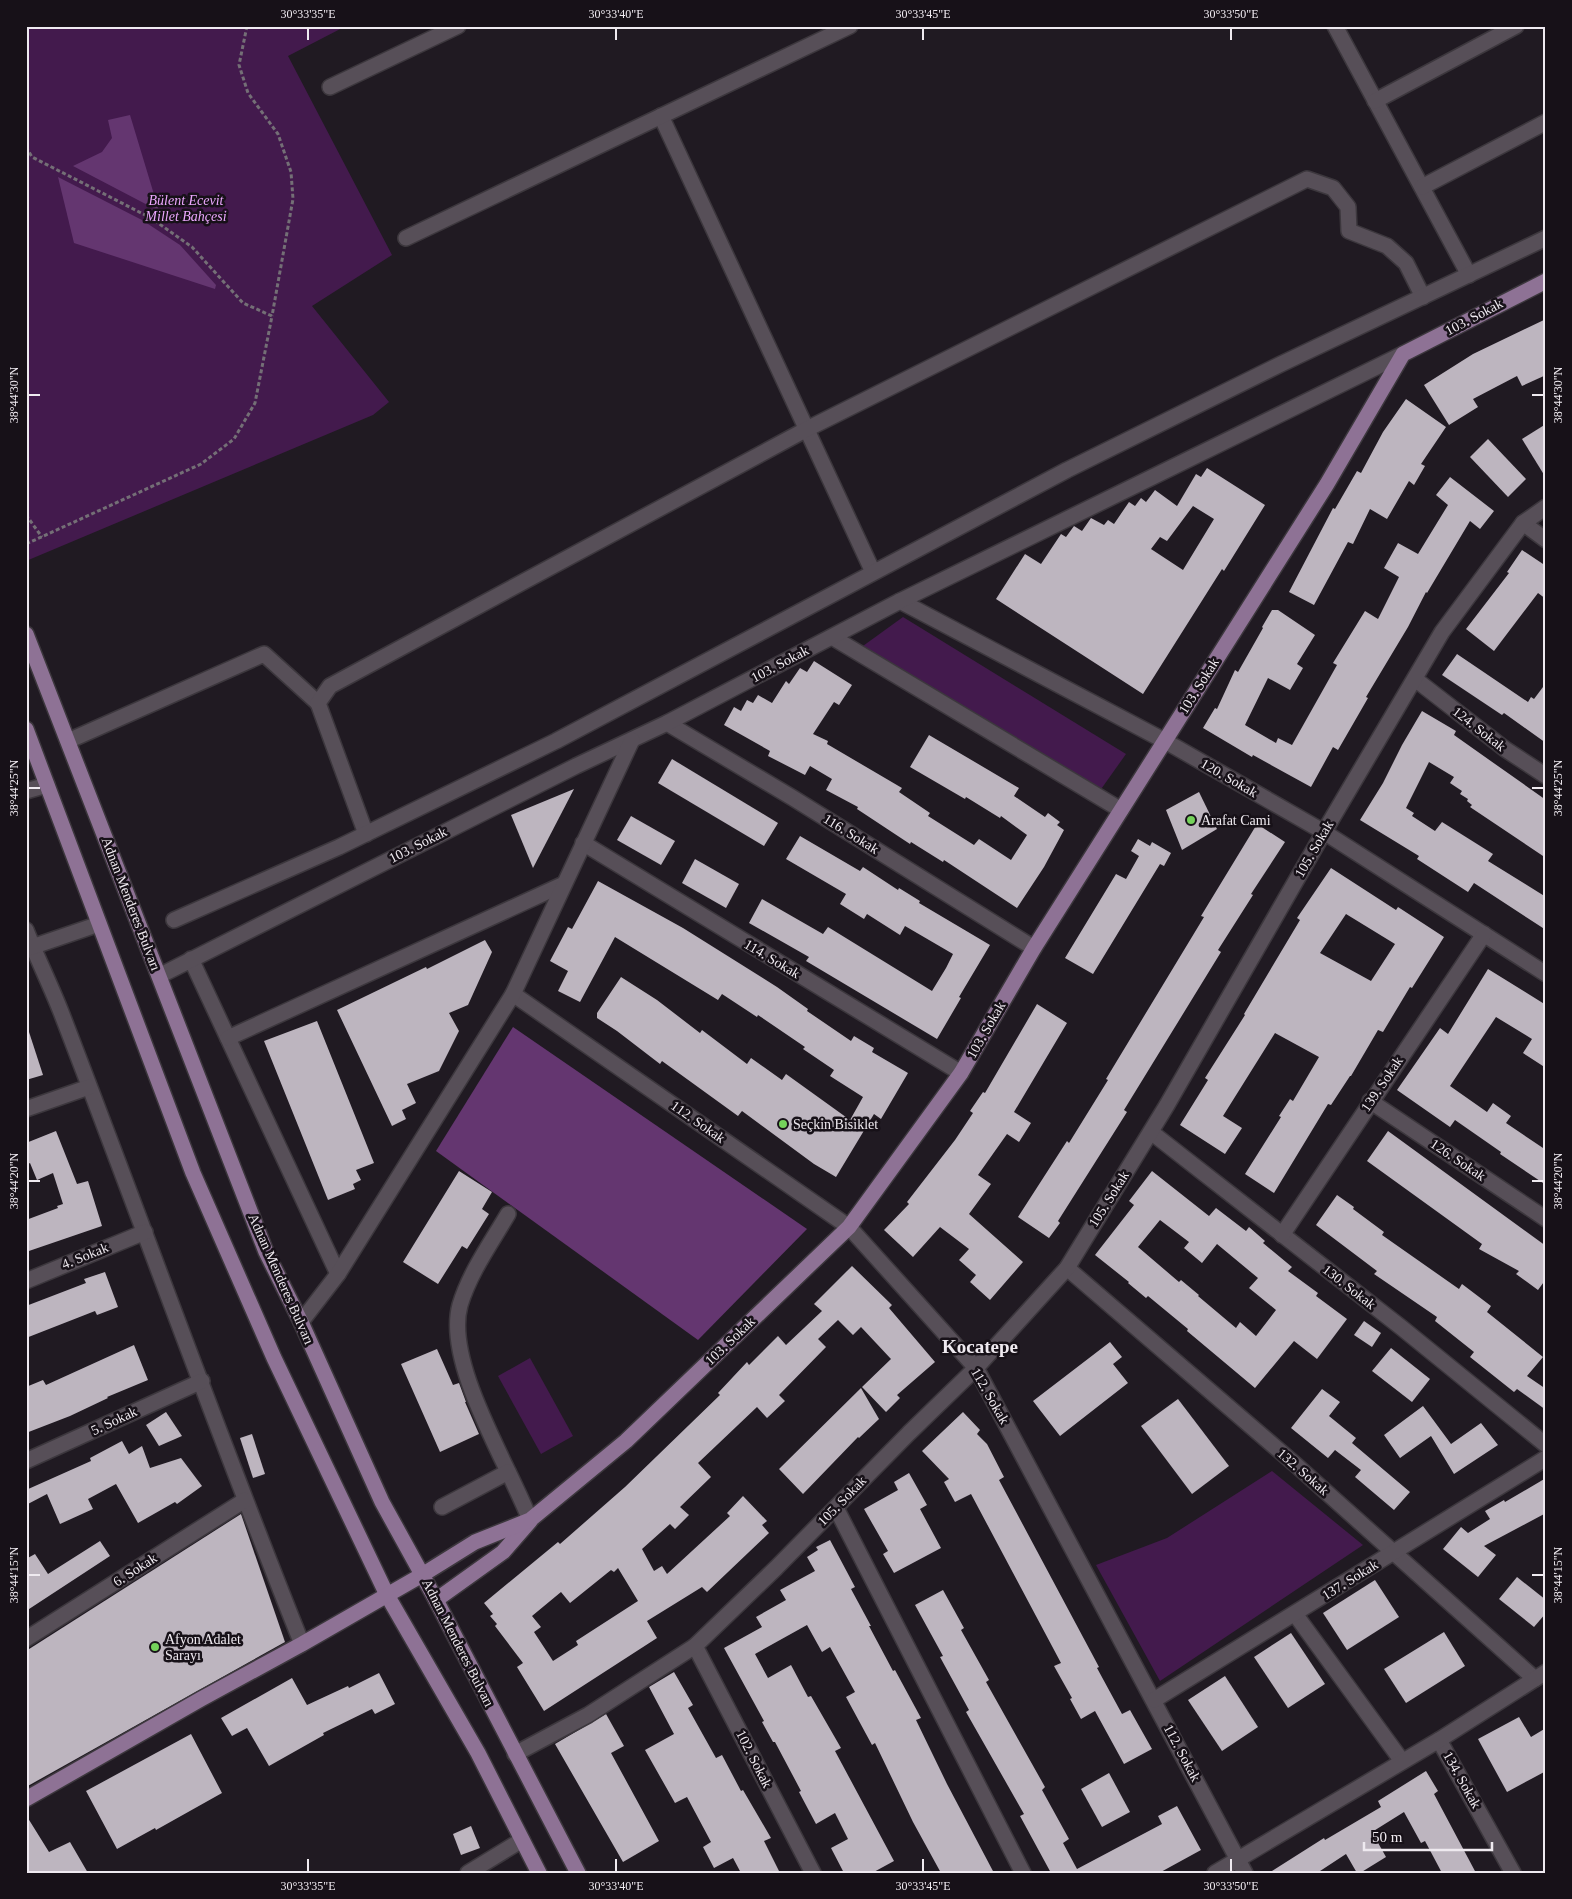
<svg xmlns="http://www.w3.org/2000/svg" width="1572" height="1899" font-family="Georgia,serif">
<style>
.green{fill:#431a4d}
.forest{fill:#643670}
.building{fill:#bdb5bf;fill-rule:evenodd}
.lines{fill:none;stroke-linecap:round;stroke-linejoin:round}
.minor-casing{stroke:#3c373d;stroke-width:18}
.major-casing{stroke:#3c373d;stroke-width:18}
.path{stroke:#746f76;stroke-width:3;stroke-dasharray:4 2.5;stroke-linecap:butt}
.minor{stroke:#574f58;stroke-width:15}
.major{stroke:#8e7295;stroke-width:15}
.ticks{fill:none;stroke:#efeaf0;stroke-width:2}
.poi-dot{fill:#75d25b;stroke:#171118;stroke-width:2}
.labels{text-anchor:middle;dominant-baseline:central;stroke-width:5;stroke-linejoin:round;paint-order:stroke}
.park-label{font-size:14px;font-style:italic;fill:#eba7fd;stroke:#171118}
.street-label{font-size:14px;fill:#efeaf0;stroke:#171118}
.poi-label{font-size:14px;fill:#efeaf0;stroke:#171118;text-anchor:start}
.district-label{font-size:19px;font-weight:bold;fill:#efeaf0;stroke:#171118}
.neatline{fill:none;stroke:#efeaf0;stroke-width:2}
.ticks-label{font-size:12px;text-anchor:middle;fill:#efeaf0}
</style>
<rect width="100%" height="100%" fill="#201a22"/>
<!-- green -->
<g class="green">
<polygon points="26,26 346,26 288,56 392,255 312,306 389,402 373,415 26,561"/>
<polygon points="903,617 1126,754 1099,792 856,651"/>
<polygon points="530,1358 573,1436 541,1454 498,1376"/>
<polygon points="1272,1471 1363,1545 1160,1681 1096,1565 1167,1538"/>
</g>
<!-- forest -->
<g class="forest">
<polygon points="130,115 159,211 73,166 102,152 112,138 108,120"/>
<polygon points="58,177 142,220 180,245 216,285 215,289 74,243"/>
<polygon points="513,1027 807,1229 698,1340 436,1151"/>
</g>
<!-- building -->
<g class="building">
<polygon points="1546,319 1546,375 1522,386 1517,376 1473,399 1478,407 1449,425 1424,385 1473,354"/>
<polygon points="1406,399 1446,427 1421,464 1425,466 1414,485 1409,481 1387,519 1370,509 1353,544 1348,542 1314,605 1289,592 1333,508 1335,509 1357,471 1361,473 1383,432"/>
<polygon points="1546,424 1546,478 1522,439"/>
<polygon points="1488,439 1526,479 1508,497 1470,457"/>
<path d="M 1207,468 L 1265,505 L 1224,571 L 1222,569 L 1143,694 L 996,599 L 1025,554 L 1041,564 L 1061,534 L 1066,537 L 1074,526 L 1082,531 L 1091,518 L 1104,525 L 1108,520 L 1114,524 L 1129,502 L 1135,506 L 1141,498 L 1146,502 L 1155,490 L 1177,506 L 1196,474 L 1201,477 ZM 1193,506 L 1214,519 L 1183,570 L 1151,549 L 1160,537 L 1167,541 Z"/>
<polygon points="1450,477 1494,511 1480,529 1470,521 1427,593 1426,592 1408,627 1366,697 1368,698 1338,750 1333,747 1311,787 1253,755 1252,757 1203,728 1215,708 1217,709 1235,670 1238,672 1263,628 1262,627 1272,610 1278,610 1315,635 1297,664 1303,668 1290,690 1268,678 1245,725 1276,743 1278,738 1292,745 1337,665 1333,663 1365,611 1378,619 1399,577 1384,568 1398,543 1418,554 1448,505 1436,495"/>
<polygon points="1522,550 1546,566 1546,599 1538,593 1494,651 1466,629 1509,573 1507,572"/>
<polygon points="1457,654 1528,702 1531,697 1534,699 1546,683 1546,743 1504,713 1502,715 1442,675"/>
<polygon points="814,661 852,685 839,705 834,702 813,734 828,741 827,744 902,788 899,792 930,813 928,816 974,845 979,839 1011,860 1027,835 1001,816 1000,818 966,797 965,799 910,767 929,735 1019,788 1014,796 1045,817 1048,813 1060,822 1057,825 1064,830 1044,867 1017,908 944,860 943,862 911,842 910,844 857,809 858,807 826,790 832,779 810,766 805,775 768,756 770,751 724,725 734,707 741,711 747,700 753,703 758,695 772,703 786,681 789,684 800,668 807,672"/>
<polygon points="1422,711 1456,731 1454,735 1546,800 1546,858 1470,807 1472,805 1467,801 1468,799 1460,794 1462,791 1450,783 1454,777 1429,762 1406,808 1414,813 1412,816 1435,831 1442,822 1493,854 1488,861 1546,897 1546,930 1474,883 1468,892 1417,859 1419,856 1360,820 1383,783 1402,745"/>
<polygon points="672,759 778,823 764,846 658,783"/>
<polygon points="574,789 533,868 511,815"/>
<polygon points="1199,792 1217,829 1182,850 1166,810"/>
<polygon points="631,816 675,841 661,865 617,840"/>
<polygon points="1257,824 1285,842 1251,894 1253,895 1218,950 1221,952 1124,1110 1127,1112 1058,1221 1060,1223 1049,1238 1018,1217 1067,1141 1069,1143 1108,1080 1106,1079 1204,917 1201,916"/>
<polygon points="800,836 860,871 863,867 898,890 899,888 920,901 919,903 990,945 959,997 961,998 937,1039 806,961 809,957 749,923 762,899 823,934 828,927 932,991 946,968 953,954 905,926 900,935 867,914 864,919 840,904 846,894 786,859"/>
<polygon points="1138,839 1150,846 1152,842 1171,853 1164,866 1160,864 1093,974 1065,958 1116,874 1126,879 1139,856 1131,851"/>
<polygon points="695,859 739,884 726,908 682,883"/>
<path d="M 1331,868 L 1396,910 L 1398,907 L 1444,937 L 1412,988 L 1410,987 L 1383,1032 L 1378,1030 L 1351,1076 L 1350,1076 L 1331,1105 L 1328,1104 L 1274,1193 L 1245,1174 L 1281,1117 L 1279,1116 L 1290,1099 L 1293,1101 L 1319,1057 L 1275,1033 L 1223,1116 L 1242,1128 L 1225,1154 L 1180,1125 L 1208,1080 L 1205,1078 L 1245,1015 L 1244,1014 L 1300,920 L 1297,918 ZM 1346,914 L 1395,944 L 1371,981 L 1320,953 Z"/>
<polygon points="598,881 683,928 777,987 808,1009 807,1011 851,1041 854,1036 874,1048 872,1052 908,1073 881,1119 874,1114 836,1177 814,1164 742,1111 738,1116 662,1061 660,1064 617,1031 597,1018 597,1013 621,977 657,1000 700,1033 702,1030 747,1064 751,1058 782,1080 786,1074 850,1120 863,1097 830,1076 834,1070 803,1049 805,1047 758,1015 757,1017 722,994 718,1000 615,937 580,1002 558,991 568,971 550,961 568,927 572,929"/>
<polygon points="485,940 492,952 468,1005 449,1013 459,1031 439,1071 407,1084 416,1103 402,1110 406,1119 392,1126 337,1010 426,967 427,969"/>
<polygon points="1488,969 1546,1005 1546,1068 1523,1053 1532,1039 1496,1017 1450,1086 1487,1112 1493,1103 1511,1116 1506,1123 1546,1150 1546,1185 1500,1154 1501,1152 1455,1120 1450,1127 1397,1090 1440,1028 1448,1034"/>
<polygon points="1037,1004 1067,1023 1014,1112 1031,1123 1019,1142 1007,1134 978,1175 991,1184 969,1214 1023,1262 990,1300 970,1282 976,1275 959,1260 969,1249 940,1227 913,1257 884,1230 909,1204 907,1202 955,1140 973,1113 970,1111 983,1092 985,1093"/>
<polygon points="317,1021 374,1163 356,1170 361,1180 353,1184 355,1189 328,1200 264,1041"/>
<polygon points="26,1032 29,1032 43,1075 26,1080"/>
<polygon points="56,1131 77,1184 88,1181 102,1226 26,1252 26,1220 58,1208 57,1206 63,1204 53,1173 37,1180 30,1163 26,1165 26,1143"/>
<polygon points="1388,1131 1546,1246 1546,1279 1538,1290 1516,1274 1519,1271 1479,1249 1482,1244 1367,1161"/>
<polygon points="459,1171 492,1192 482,1209 489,1214 467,1249 462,1246 438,1284 403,1262"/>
<path d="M 1152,1171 L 1209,1216 L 1216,1208 L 1246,1231 L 1249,1227 L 1265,1241 L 1263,1243 L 1292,1267 L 1288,1271 L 1318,1293 L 1316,1296 L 1347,1319 L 1317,1359 L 1294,1341 L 1255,1388 L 1187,1331 L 1188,1329 L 1148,1296 L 1146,1298 L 1128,1283 L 1129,1282 L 1095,1255 L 1134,1205 L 1129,1201 ZM 1160,1220 L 1189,1242 L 1184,1248 L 1202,1263 L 1217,1244 L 1258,1278 L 1249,1288 L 1276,1310 L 1256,1336 L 1240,1322 L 1236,1328 L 1198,1296 L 1199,1295 L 1181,1280 L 1179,1282 L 1138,1247 Z"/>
<polygon points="1337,1195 1354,1207 1353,1209 1384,1232 1382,1235 1459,1289 1462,1284 1491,1306 1487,1312 1543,1357 1527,1376 1546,1389 1546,1410 1517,1389 1514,1392 1470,1357 1474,1352 1435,1321 1437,1317 1374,1274 1377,1271 1316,1225"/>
<path d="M 852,1266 L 892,1305 L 889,1308 L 935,1362 L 897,1395 L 900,1398 L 886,1412 L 862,1387 L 891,1359 L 861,1327 L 853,1335 L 838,1320 L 818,1339 L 826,1347 L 779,1395 L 785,1401 L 767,1418 L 757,1407 L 698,1463 L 711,1477 L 680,1507 L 689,1515 L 675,1529 L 670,1524 L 642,1549 L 654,1571 L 662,1566 L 667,1574 L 730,1516 L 727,1513 L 743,1496 L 767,1521 L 762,1525 L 769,1533 L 707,1592 L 702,1587 L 647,1621 L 657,1638 L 544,1711 L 517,1667 L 523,1663 L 495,1626 L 497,1624 L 490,1616 L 493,1614 L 484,1603 L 558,1542 L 560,1544 L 625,1487 L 720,1395 L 718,1393 L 747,1362 L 749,1365 L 778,1336 L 786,1345 L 822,1311 L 814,1304 ZM 618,1568 L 638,1601 L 576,1641 L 578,1645 L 553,1661 L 534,1632 L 541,1627 L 532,1616 L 561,1592 L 570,1603 L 611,1570 L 614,1572 Z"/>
<polygon points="105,1272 118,1307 97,1315 95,1311 26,1338 26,1306 86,1283 84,1279"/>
<polygon points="1364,1321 1381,1333 1372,1347 1354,1335"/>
<polygon points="1110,1342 1122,1357 1113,1364 1128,1383 1060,1436 1033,1401"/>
<polygon points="134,1345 148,1380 107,1397 108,1398 70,1416 26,1433 26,1387 43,1380 46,1385"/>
<polygon points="1391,1348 1430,1379 1412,1402 1372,1371"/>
<polygon points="437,1349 453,1385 459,1383 466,1402 465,1402 479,1434 440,1452 401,1364"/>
<polygon points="861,1388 879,1419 859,1438 858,1437 803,1494 779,1469"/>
<polygon points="1322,1389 1340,1402 1329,1416 1356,1438 1352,1443 1410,1492 1394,1510 1355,1477 1361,1470 1335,1450 1328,1458 1291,1428"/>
<polygon points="1178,1399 1229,1466 1192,1494 1141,1426"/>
<polygon points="1423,1406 1451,1444 1481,1423 1498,1445 1454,1474 1431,1436 1400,1458 1384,1435"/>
<polygon points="166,1412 182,1436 159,1446 146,1425"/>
<polygon points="963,1412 980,1430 977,1434 987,1444 1004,1477 999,1480 1099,1667 1097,1668 1122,1714 1130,1710 1152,1749 1124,1764 1095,1711 1081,1719 1070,1699 1072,1698 1054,1666 1061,1663 971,1494 955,1502 944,1482 949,1479 922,1451"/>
<polygon points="252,1434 265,1474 253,1478 240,1438"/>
<polygon points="122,1441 129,1454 142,1446 150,1468 181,1458 202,1486 177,1504 175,1502 138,1523 116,1484 88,1499 93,1509 60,1524 47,1494 26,1505 26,1490 91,1461 90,1458"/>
<polygon points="909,1473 927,1505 920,1509 941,1548 894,1573 883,1554 888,1551 864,1509 898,1490 894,1482"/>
<polygon points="1546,1478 1546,1513 1484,1546 1496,1555 1478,1577 1443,1549 1461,1527 1468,1533 1490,1519 1485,1511 1504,1500 1505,1502"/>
<polygon points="241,1514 285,1642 26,1787 26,1651"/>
<polygon points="830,1540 855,1587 851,1589 871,1626 869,1626 893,1671 895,1670 921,1718 916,1720 947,1784 994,1873 941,1873 913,1822 875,1743 872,1745 846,1697 855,1692 830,1647 822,1652 807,1625 755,1654 768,1678 791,1665 808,1697 811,1696 841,1748 835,1751 894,1861 872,1873 844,1873 831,1848 848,1839 835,1813 816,1824 799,1792 801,1791 775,1742 773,1742 762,1722 764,1721 724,1648 762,1627 756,1617 786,1600 780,1590 815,1571 807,1557 818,1550 816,1547"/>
<polygon points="100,1541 110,1556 26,1611 26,1559 35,1554 48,1574"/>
<polygon points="1517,1577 1546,1600 1546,1613 1534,1627 1499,1599"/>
<polygon points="1375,1580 1399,1617 1347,1650 1323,1613"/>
<polygon points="943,1590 964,1628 961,1630 989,1680 986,1682 1045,1787 1042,1790 1069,1839 1063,1843 1077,1869 1162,1824 1158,1816 1177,1806 1201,1850 1159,1873 1051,1873 1020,1816 1024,1814 966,1712 969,1710 940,1657 943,1656 915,1605"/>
<polygon points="1444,1632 1465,1666 1406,1703 1384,1669"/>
<polygon points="1291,1633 1325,1684 1288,1708 1254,1657"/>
<polygon points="674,1672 693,1705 688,1708 716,1758 722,1755 741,1791 743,1790 771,1838 764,1841 780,1873 741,1873 733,1858 714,1868 703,1847 711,1842 687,1797 675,1803 645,1750 674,1734 649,1687"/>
<polygon points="379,1673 395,1704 375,1714 372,1709 323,1733 324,1735 269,1766 247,1728 232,1736 221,1718 292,1678 307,1705 348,1686 349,1688"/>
<polygon points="1225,1676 1258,1727 1222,1751 1188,1700"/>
<polygon points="606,1714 624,1746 611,1753 659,1841 623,1862 555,1744"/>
<polygon points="1519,1717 1531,1737 1546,1728 1546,1771 1507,1792 1478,1739"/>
<polygon points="191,1734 222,1793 156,1830 155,1828 117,1849 86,1791"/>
<polygon points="1426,1771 1438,1791 1434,1794 1476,1873 1442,1873 1425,1841 1421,1843 1404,1812 1372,1832 1386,1857 1360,1873 1357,1873 1346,1854 1317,1873 1269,1873 1324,1838 1325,1840 1381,1807 1378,1801"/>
<polygon points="1109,1773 1130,1812 1102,1827 1081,1789"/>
<polygon points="26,1815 49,1852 70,1842 88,1873 26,1873"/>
<polygon points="471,1826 480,1848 461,1855 453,1834"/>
</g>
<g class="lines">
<defs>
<g id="minor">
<polyline points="1335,26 1469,275"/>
<polyline points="330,87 458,26"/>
<polyline points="1375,101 1516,26"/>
<polyline points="661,116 873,572"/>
<polyline points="1422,187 1546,122"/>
<polyline points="406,238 850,26"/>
<polyline points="1523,523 1546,540"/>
<polyline points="900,601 1165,741 1324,832 1546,974"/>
<polyline points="832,637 1121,810"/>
<polyline points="1415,679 1505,749 1546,776"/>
<polyline points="667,723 793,798 1034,948"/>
<polyline points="68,741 264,654 318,703"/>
<polyline points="26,791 47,785"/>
<polyline points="366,834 318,703 330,686 807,429 1307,179 1333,188 1348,207 1349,231 1387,246 1406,263 1423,297"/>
<polyline points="583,843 961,1073"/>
<polyline points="174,920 339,847 556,741 1067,470 1281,364 1546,238"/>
<path d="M 26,930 C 37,958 50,984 61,1012 C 142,1222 218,1435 302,1644"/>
<polyline points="26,949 99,924"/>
<polyline points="191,959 338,1274"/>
<polyline points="159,976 576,766 667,723 900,601 1403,354"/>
<polyline points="513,994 849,1227 976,1368 1245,1873"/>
<polyline points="228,1038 564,884"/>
<polyline points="1370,1101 1546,1219"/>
<polyline points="26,1109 89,1087"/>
<polyline points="1151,1132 1402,1328 1546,1445"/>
<path d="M 508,1214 C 491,1243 470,1272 460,1305 C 444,1363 509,1465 530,1520"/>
<polyline points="1282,1235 1484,934"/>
<polyline points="1067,1268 1296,1465 1535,1679"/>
<polyline points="26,1281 145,1232"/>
<polyline points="301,1322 338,1274 513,994 632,740"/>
<polyline points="26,1461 202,1381"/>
<polyline points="442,1507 508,1472"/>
<polyline points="836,1508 1023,1873"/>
<polyline points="1295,1614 1402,1761"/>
<polyline points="26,1639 245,1500"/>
<polyline points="695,1646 813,1873"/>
<polyline points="1154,1700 1546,1458"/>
<polyline points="1439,1740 1513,1873"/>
<polyline points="515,1754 588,1715 695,1646 776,1568 909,1433 976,1368 1067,1268 1167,1105 1324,832 1442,632 1523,523 1546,507"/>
<polyline points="468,1873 522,1840"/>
<polyline points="1215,1873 1439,1740 1546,1672"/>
</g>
<g id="major">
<polyline points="26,634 266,1252 301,1322 382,1502 436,1600 578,1873"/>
<polyline points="26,729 193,1173 274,1358 387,1595 478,1753 539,1873"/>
<polyline points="436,1600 503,1552 530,1521"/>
<polyline points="26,1799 201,1699 302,1644 422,1575 475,1542 530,1520 626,1441 849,1227 961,1073 1034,948 1327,484 1403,354 1546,281"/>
</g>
</defs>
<!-- minor casing -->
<use href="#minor" class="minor-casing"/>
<!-- major casing -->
<use href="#major" class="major-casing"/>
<!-- path -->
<g class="path">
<polyline points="247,26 239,65 248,93 278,134 291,172 293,199 272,316"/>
<polyline points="26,147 32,157 151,218 192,247 243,303 272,316 255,403 234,439 201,464 26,544"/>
<polyline points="26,515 42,537"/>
</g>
<!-- minor -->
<use href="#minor" class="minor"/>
<!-- major -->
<use href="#major" class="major"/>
</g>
<!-- ticks -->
<path class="ticks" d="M 308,28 L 308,40M 616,28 L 616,40M 923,28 L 923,40M 1231,28 L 1231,40M 28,395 L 40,395M 1532,395 L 1544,395M 28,788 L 40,788M 1532,788 L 1544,788M 28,1181 L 40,1181M 1532,1181 L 1544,1181M 28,1575 L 40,1575M 1532,1575 L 1544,1575M 308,1859 L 308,1872M 616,1859 L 616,1872M 923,1859 L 923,1872M 1231,1859 L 1231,1872"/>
<!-- markers -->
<g class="poi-dot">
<circle cx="1191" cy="820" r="5"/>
<circle cx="783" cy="1124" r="5"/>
<circle cx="155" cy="1647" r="5"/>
</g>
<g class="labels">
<!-- park labels -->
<g class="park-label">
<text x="186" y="200">Bülent Ecevit<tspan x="186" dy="16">Millet Bahçesi</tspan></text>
</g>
<!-- street labels -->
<g class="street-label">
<text transform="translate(1474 317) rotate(-28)">103. Sokak</text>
<text transform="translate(780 664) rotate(-28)">103. Sokak</text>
<text transform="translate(1199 686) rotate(-58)">103. Sokak</text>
<text transform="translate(1479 729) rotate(38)">124. Sokak</text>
<text transform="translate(1229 778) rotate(30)">120. Sokak</text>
<text transform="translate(851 834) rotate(32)">116. Sokak</text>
<text transform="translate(418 845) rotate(-27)">103. Sokak</text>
<text transform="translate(1314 849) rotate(-60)">105. Sokak</text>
<text transform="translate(131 904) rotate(69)">Adnan Menderes Bulvarı</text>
<text transform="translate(772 959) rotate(31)">114. Sokak</text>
<text transform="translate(986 1030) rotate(-60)">103. Sokak</text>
<text transform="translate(1382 1084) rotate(-56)">139. Sokak</text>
<text transform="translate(698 1122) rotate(35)">112. Sokak</text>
<text transform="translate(1458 1160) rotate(34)">126. Sokak</text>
<text transform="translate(1109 1199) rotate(-58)">105. Sokak</text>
<text transform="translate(85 1256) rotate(-22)">4. Sokak</text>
<text transform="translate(281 1279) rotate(66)">Adnan Menderes Bulvarı</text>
<text transform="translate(1349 1287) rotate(38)">130. Sokak</text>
<text transform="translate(730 1341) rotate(-44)">103. Sokak</text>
<text transform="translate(990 1396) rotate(60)">112. Sokak</text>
<text transform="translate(114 1421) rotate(-25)">5. Sokak</text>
<text transform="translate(1303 1472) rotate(41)">132. Sokak</text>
<text transform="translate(842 1501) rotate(-46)">105. Sokak</text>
<text transform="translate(135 1570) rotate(-33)">6. Sokak</text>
<text transform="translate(1350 1580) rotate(-32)">137. Sokak</text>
<text transform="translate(458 1643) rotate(63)">Adnan Menderes Bulvarı</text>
<text transform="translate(1182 1753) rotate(62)">112. Sokak</text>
<text transform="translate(754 1759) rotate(63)">102. Sokak</text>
<text transform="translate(1462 1780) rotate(61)">134. Sokak</text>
</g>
<!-- poi labels -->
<g class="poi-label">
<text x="1201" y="820">Arafat Cami</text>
<text x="793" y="1124">Seçkin Bisiklet</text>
<text x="165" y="1639">Afyon Adalet<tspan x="165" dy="16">Sarayı</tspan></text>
</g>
<!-- district labels -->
<g class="district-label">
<text x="980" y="1346">Kocatepe</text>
</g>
</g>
<!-- border -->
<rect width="1572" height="1899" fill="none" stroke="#171118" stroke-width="55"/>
<!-- scale -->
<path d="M1364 1842v8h128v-8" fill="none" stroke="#efeaf0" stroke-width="2.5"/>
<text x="1372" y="1842" font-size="15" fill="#efeaf0" stroke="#171118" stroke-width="4" paint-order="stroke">50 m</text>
<rect x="28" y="28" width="1516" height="1844" class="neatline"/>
<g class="ticks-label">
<text x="308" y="18">30°33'35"E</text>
<text x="616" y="18">30°33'40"E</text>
<text x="923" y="18">30°33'45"E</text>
<text x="1231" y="18">30°33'50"E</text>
<text transform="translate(14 395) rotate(-90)" y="4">38°44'30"N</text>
<text transform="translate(1558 395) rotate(-90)" y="4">38°44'30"N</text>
<text transform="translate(14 788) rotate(-90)" y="4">38°44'25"N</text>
<text transform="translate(1558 788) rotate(-90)" y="4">38°44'25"N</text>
<text transform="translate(14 1181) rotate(-90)" y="4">38°44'20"N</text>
<text transform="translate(1558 1181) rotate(-90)" y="4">38°44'20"N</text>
<text transform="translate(14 1575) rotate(-90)" y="4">38°44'15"N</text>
<text transform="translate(1558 1575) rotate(-90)" y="4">38°44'15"N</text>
<text x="308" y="1890">30°33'35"E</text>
<text x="616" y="1890">30°33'40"E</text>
<text x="923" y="1890">30°33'45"E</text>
<text x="1231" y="1890">30°33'50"E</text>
</g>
</svg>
